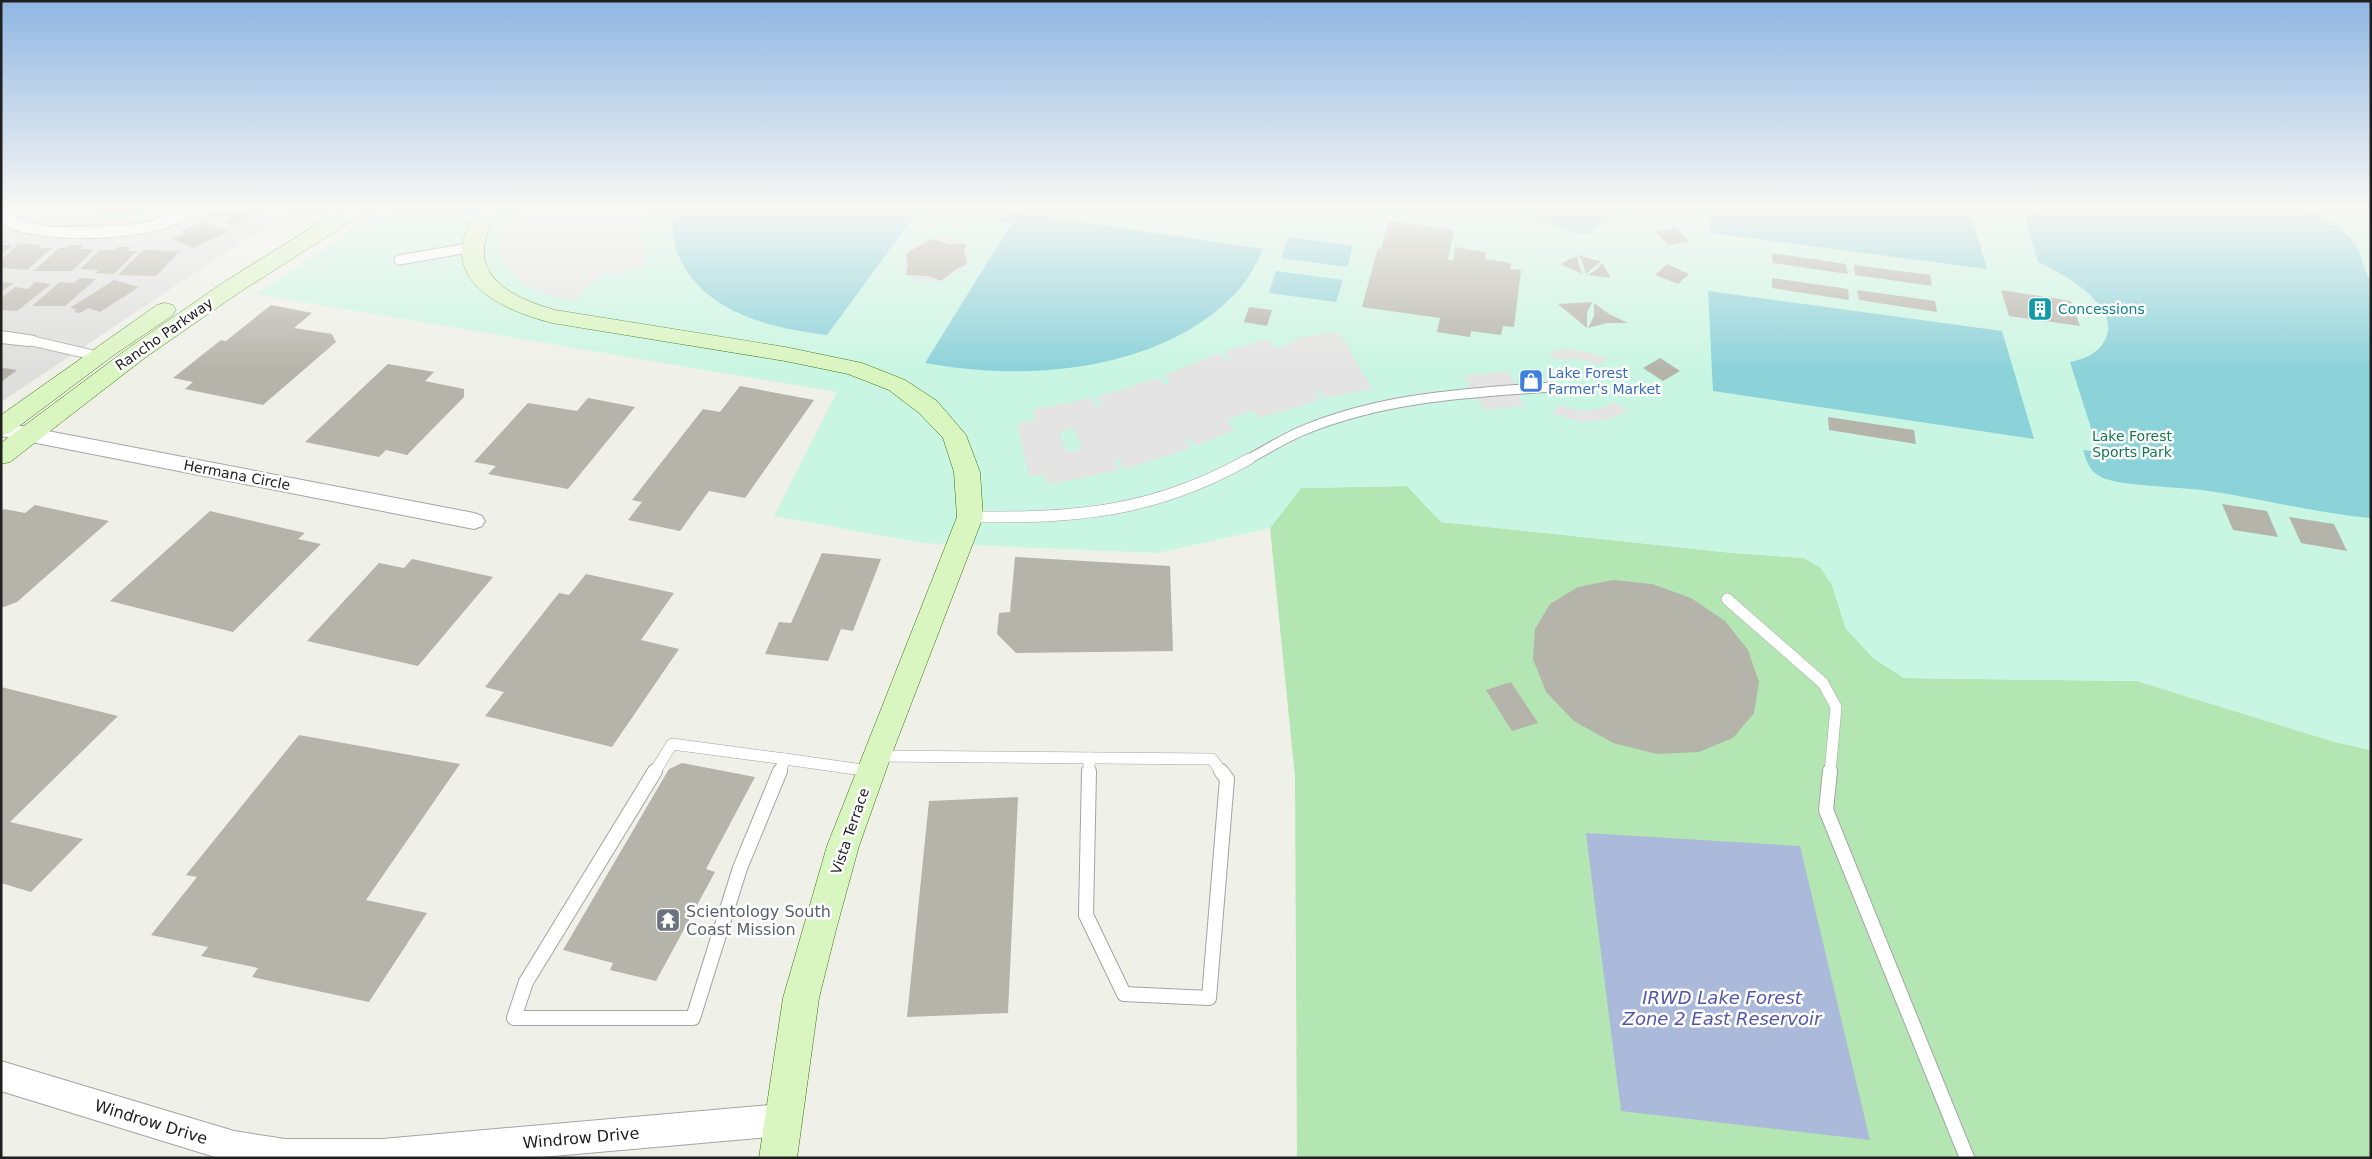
<svg xmlns="http://www.w3.org/2000/svg" width="2372" height="1159" font-family="'DejaVu Sans',sans-serif">
<style>
.residential{fill:#dededd}
.grass{fill:#b3e6b2}
.park{fill:#c9f6e2}
.pitch{fill:#8cd2d9}
.parking{fill:#e4e4e4;fill-rule:evenodd}
.plaza{fill:#e1dce6;fill-rule:evenodd}
.water{fill:#abb9da}
.building{fill:#b5b4aa}
.lines{fill:none;stroke-linecap:round;stroke-linejoin:round}
.lane-far2-casing{stroke:#a4a4a4;stroke-width:11}
.lane-far1-casing{stroke:#a4a4a4;stroke-width:12}
.lane-casing{stroke:#a4a4a4;stroke-width:16}
.street-casing{stroke:#a4a4a4;stroke-width:2}
.secondary-casing{stroke:#37710d;stroke-width:1}
.lane-far2{stroke:#fff;stroke-width:9}
.lane-far1{stroke:#fff;stroke-width:11}
.lane{stroke:#fff;stroke-width:14}
.street{fill:#fff;fill-rule:evenodd}
.secondary{fill:#d9f5c0;fill-rule:evenodd}
.labels{text-anchor:middle;dominant-baseline:central;stroke-width:5;stroke-linejoin:round;paint-order:stroke}
.culture-label{font-size:14px;fill:#0d838f;stroke:#fff;text-anchor:start}
.street-label{font-size:14px;fill:#202020;stroke:#fff}
.shop-label{font-size:14px;fill:#366cbe;stroke:#fff;text-anchor:start}
.park-label{font-size:14px;fill:#14794c;stroke:#fff}
.near-worship-label{font-size:16px;fill:#5b616d;stroke:#fff;text-anchor:start}
.near-street-label{font-size:16px;fill:#202020;stroke:#fff}
.near-water-label{font-size:18px;font-style:italic;fill:#5355aa;stroke:#fff}
</style>
<rect width="100%" height="100%" fill="#eff0e8"/>
<!-- residential -->
<polygon class="residential" points="1,207 298,207 211,262 1,402"/>
<!-- grass -->
<polygon class="grass" points="1407,486 1441,522 1733,553 1804,558 1821,568 1832,585 1846,629 1904,678 2137,681 2335,742 2371,750 2371,1158 1297,1158 1295,777 1270,528 1301,488"/>
<!-- park -->
<g class="park">
<polygon points="104,207 136,207 153,214 133,219 83,220"/>
<polygon points="391,207 2371,207 2371,750 2335,742 2137,681 1904,678 1874,659 1846,629 1832,585 1821,568 1804,558 1733,553 1441,522 1407,486 1301,488 1270,528 1157,553 922,543 774,516 837,392 256,294 362,224"/>
</g>
<!-- pitch -->
<g class="pitch">
<path d="M 677,207 L 921,207 L 827,335 C 773,328 706,314 680,259 C 672,242 670,225 677,207 Z"/>
<polygon points="1525,207 1642,207 1599,224 1589,234 1573,233 1528,214"/>
<polygon points="1710,207 1969,207 1987,269 1711,233"/>
<path d="M 2022,207 L 2304,207 C 2324,217 2349,230 2359,252 C 2363,262 2365,272 2371,282 L 2371,518 C 2314,513 2259,498 2202,490 C 2179,487 2118,486 2101,477 C 2089,471 2087,462 2083,450 L 2092,451 L 2097,447 L 2070,362 C 2084,359 2098,354 2105,340 C 2123,306 2062,273 2038,262 Z"/>
<path d="M 1036,215 L 1263,249 C 1256,264 1248,281 1235,294 C 1159,372 1027,382 925,363 L 1010,226 L 1021,216 Z"/>
<polygon points="1288,237 1353,246 1347,267 1281,258"/>
<polygon points="1276,271 1343,280 1336,302 1269,293"/>
<polygon points="1708,291 2002,331 2034,439 1713,391"/>
</g>
<!-- parking -->
<g class="parking">
<polygon points="519,207 647,207 640,235 645,266 598,277 575,300 551,296 523,284 510,270 501,253 503,232"/>
<path d="M 1340,333 L 1372,389 L 1325,398 L 1317,389 L 1315,391 L 1320,400 L 1260,418 L 1254,412 L 1249,411 L 1229,420 L 1228,423 L 1235,430 L 1196,446 L 1187,438 L 1185,440 L 1191,448 L 1125,469 L 1118,459 L 1114,461 L 1119,470 L 1077,479 L 1048,484 L 1044,475 L 1029,476 L 1017,423 L 1035,420 L 1034,409 L 1091,398 L 1095,406 L 1099,407 L 1101,405 L 1097,397 L 1158,378 L 1165,385 L 1169,385 L 1170,383 L 1163,376 L 1219,353 L 1225,360 L 1230,360 L 1224,352 L 1268,339 L 1273,346 L 1279,347 L 1286,346 L 1299,338 L 1320,334 ZM 1071,429 L 1075,430 L 1081,447 L 1079,450 L 1070,452 L 1065,450 L 1060,433 L 1062,430 Z"/>
<polygon points="1565,349 1587,352 1608,358 1600,365 1577,359 1556,360 1549,352"/>
<polygon points="1509,371 1524,406 1483,410 1476,393 1472,393 1464,375"/>
<polygon points="1614,402 1628,410 1611,419 1597,421 1582,422 1552,414 1559,405 1580,411 1587,411 1602,408"/>
</g>
<!-- plaza -->
<path class="plaza" d="M 945,237 L 958,239 L 966,246 L 969,259 L 963,268 L 950,277 L 936,281 L 917,280 L 905,272 L 905,258 L 912,248 L 924,241 ZM 938,241 L 959,245 L 934,278 L 913,274 Z"/>
<!-- water -->
<polygon class="water" points="1586,833 1800,846 1870,1140 1621,1111"/>
<!-- building -->
<g class="building">
<polygon points="222,207 263,207 252,214 255,215 233,226 224,222 232,217 226,215 217,220 208,216"/>
<polygon points="1022,207 1043,207 1040,214 1025,214 1010,223 998,222 1003,215"/>
<polygon points="204,221 229,231 193,248 172,239 185,232 182,231"/>
<polygon points="1389,221 1454,230 1448,260 1453,260 1455,247 1486,252 1485,259 1511,263 1510,269 1521,270 1514,327 1503,326 1501,335 1471,331 1470,337 1437,332 1440,318 1362,307 1378,248 1381,249"/>
<polygon points="1676,228 1689,241 1669,245 1655,232"/>
<polygon points="931,239 950,244 966,244 964,252 967,264 956,269 941,281 929,276 906,275 908,264 906,254"/>
<polygon points="1,241 7,241 2,245 13,245 1,255"/>
<polygon points="19,244 41,245 39,248 52,248 27,270 1,268 1,260"/>
<polygon points="70,245 84,245 81,249 95,249 72,271 34,271 59,248 67,248"/>
<polygon points="118,247 131,247 127,251 137,251 114,274 95,273 99,270 80,269 100,250 114,250"/>
<polygon points="143,250 180,251 156,276 118,275"/>
<polygon points="1772,253 1846,264 1848,274 1773,263"/>
<polygon points="1578,255 1591,259 1601,261 1586,274 1582,261"/>
<polygon points="1577,256 1580,268 1583,274 1560,264"/>
<polygon points="1602,263 1611,278 1588,275 1596,270"/>
<polygon points="1667,264 1689,274 1678,284 1655,275"/>
<polygon points="1854,265 1930,275 1932,286 1855,275"/>
<polygon points="80,278 96,279 65,306 32,306 60,282 74,283"/>
<polygon points="1772,278 1848,289 1849,300 1772,288"/>
<polygon points="114,280 139,287 100,312 88,308 80,313 74,312 77,309 70,308"/>
<polygon points="1,282 14,283 1,292"/>
<polygon points="35,282 51,284 17,311 1,310 1,298 15,287 28,289"/>
<polygon points="1857,290 1935,301 1937,312 1859,300"/>
<polygon points="2001,290 2071,301 2080,326 2009,316"/>
<polygon points="1592,302 1587,313 1587,328 1558,304"/>
<polygon points="1594,303 1609,314 1628,323 1607,323 1588,328 1594,316"/>
<polygon points="271,305 312,313 294,328 332,334 336,342 263,405 185,389 193,382 173,378 221,340 226,341"/>
<polygon points="1249,307 1272,310 1267,326 1244,322"/>
<polygon points="1660,358 1680,371 1663,381 1643,368"/>
<polygon points="388,364 434,372 425,381 464,389 464,397 407,455 386,450 379,457 305,442"/>
<polygon points="4,368 17,370 1,382 1,370"/>
<polygon points="740,386 814,400 745,498 709,491 680,531 628,520 642,502 632,500 703,409 720,412"/>
<polygon points="588,398 635,407 568,489 488,474 496,466 474,462 528,403 577,411"/>
<polygon points="1828,417 1914,430 1916,444 1829,430"/>
<polygon points="2222,504 2267,511 2278,537 2233,530"/>
<polygon points="35,505 109,521 17,602 1,608 1,511 4,509 25,513"/>
<polygon points="210,511 305,533 298,539 321,544 233,632 110,601"/>
<polygon points="2289,517 2334,524 2347,551 2301,543"/>
<polygon points="822,553 881,559 853,631 841,629 828,661 765,654 779,622 791,623"/>
<polygon points="1015,557 1170,566 1173,651 1016,653 997,634 999,613 1010,612"/>
<polygon points="412,559 493,577 418,666 307,641 379,563 404,568"/>
<polygon points="586,574 674,593 641,640 679,649 612,747 485,716 504,692 485,687 559,593 569,595"/>
<polygon points="1613,580 1652,584 1691,598 1725,621 1748,650 1759,682 1754,713 1733,738 1699,752 1657,754 1613,743 1574,721 1546,692 1533,659 1535,629 1550,604 1578,587"/>
<polygon points="1511,682 1538,723 1512,731 1486,690"/>
<polygon points="1,687 118,716 10,822 83,839 31,892 1,883"/>
<polygon points="299,735 460,764 366,900 427,913 369,1002 252,977 258,968 201,956 208,947 151,935 197,877 186,875"/>
<polygon points="682,763 755,777 706,869 715,872 656,981 610,970 613,963 563,950 669,769"/>
<polygon points="1018,797 1008,1013 907,1017 929,801"/>
</g>
<g class="lines">
<defs>
<g id="lane-far2">
<polyline points="399,260 474,247"/>
<polyline points="28,340 97,356"/>
<path d="M 1247,460 C 1266,450 1284,438 1304,430 C 1384,397 1468,393 1552,387"/>
</g>
<g id="lane-far1">
<path d="M 970,517 C 1077,518 1153,513 1249,459"/>
<polyline points="1727,599 1823,683 1836,707 1830,773"/>
<polyline points="877,756 1212,759 1222,773"/>
<polyline points="785,759 870,771"/>
<polyline points="654,773 672,744 785,759"/>
<polyline points="779,773 785,759"/>
<polyline points="1089,773 1089,758"/>
</g>
<g id="lane">
<polyline points="655,771 526,982 514,1018 693,1018 740,868 780,771"/>
<polyline points="1089,771 1086,915 1124,994 1209,998 1227,779 1221,771"/>
<polyline points="1830,771 1826,810 1967,1158"/>
</g>
<g id="street">
<path d="M 6,207 L 24,207 L 16,218 L 22,222 L 52,227 L 120,226 L 150,222 L 180,207 L 201,207 C 175,244 36,246 1,224 L 1,213 Z"/>
<polygon points="1,331 35,336 37,340 35,344 28,346 1,343"/>
<polygon points="1,422 474,513 482,516 485,521 482,526 474,529 1,436"/>
<polygon points="1,1061 234,1131 285,1139 382,1139 782,1104 793,1109 798,1120 793,1131 782,1136 530,1158 218,1158 1,1091"/>
</g>
<g id="secondary">
<polygon points="345,207 370,207 367,211 240,292 146,357 10,462 1,464 1,443 130,347 224,282"/>
<path d="M 480,207 L 501,207 C 460,267 499,294 555,310 L 785,347 L 862,363 L 905,380 L 937,401 L 966,435 L 980,472 L 983,517 L 891,756 L 859,846 L 837,926 L 819,998 L 797,1158 L 759,1158 L 783,998 L 827,846 L 957,517 L 954,472 L 943,438 L 919,413 L 889,390 L 848,374 L 785,361 L 552,323 C 494,308 430,275 480,207 Z"/>
<polygon points="165,303 173,305 176,310 173,315 114,355 10,433 1,435 1,415 157,305"/>
</g>
</defs>
<!-- lane-far2 casing -->
<use href="#lane-far2" class="lane-far2-casing"/>
<!-- lane-far1 casing -->
<use href="#lane-far1" class="lane-far1-casing"/>
<!-- lane casing -->
<use href="#lane" class="lane-casing"/>
<!-- street casing -->
<use href="#street" class="street-casing"/>
<!-- secondary casing -->
<use href="#secondary" class="secondary-casing"/>
<!-- lane-far2 -->
<use href="#lane-far2" class="lane-far2"/>
<!-- lane-far1 -->
<use href="#lane-far1" class="lane-far1"/>
<!-- lane -->
<use href="#lane" class="lane"/>
<!-- street -->
<use href="#street" class="street"/>
<!-- secondary -->
<use href="#secondary" class="secondary"/>
</g>
<!-- sky -->
<linearGradient id="sky" x2="0" y2="1"><stop stop-color="#8fb6e2"/><stop offset="0.56" stop-color="#f8f8f5"/><stop offset="1" stop-color="#f8f8f5" stop-opacity="0"/></linearGradient>
<rect width="2372" height="370" fill="url(#sky)"/>
<!-- icons -->
<defs>
<symbol id="building-square" viewBox="-11 -11 22 22"><rect x="-9" y="-9" width="18" height="18" rx="4" fill="#0f9aa8" stroke="#fff"/><path d="M-4-6H4V6H1V3H-1V6H-4ZM-2.5-4.3h1.7v1.8h-1.7ZM.8-4.3h1.7v1.8H.8ZM-2.5-1h1.7V.8h-1.7ZM.8-1h1.7V.8H.8Z" fill="#fff"/></symbol>
<symbol id="shop-square" viewBox="-11 -11 22 22"><rect x="-9" y="-9" width="18" height="18" rx="4" fill="#3f7fe0" stroke="#fff"/><path d="M-5-2.5h2.3a2.7 3.5 0 0 1 5.4 0H5L5.5 6h-11ZM-1.5-2.5h3a1.5 2.3 0 0 0-3 0Z" fill="#fff"/></symbol>
<symbol id="temple-square" viewBox="-11 -11 22 22"><rect x="-9" y="-9" width="18" height="18" rx="4" fill="#6b7280" stroke="#fff"/><path d="M0-6L5-2H3V0L6.5 2.5H4V6H1.5V3h-3V6H-4V2.5H-6.5L-3 0V-2H-5Z" fill="#fff"/></symbol>
</defs>
<g fill-rule="evenodd">
<use href="#building-square" x="2026" y="295" width="28" height="28"/>
<use href="#shop-square" x="1517" y="367" width="28" height="28"/>
<use href="#temple-square" x="654" y="906" width="28" height="28"/>
</g>
<g class="labels">
<!-- culture labels -->
<g class="culture-label">
<text x="2058" y="309">Concessions</text>
</g>
<!-- street labels -->
<g class="street-label">
<text transform="translate(164 334) rotate(-35)">Rancho Parkway</text>
<text transform="translate(237 475) rotate(11)">Hermana Circle</text>
<text transform="translate(850 831) rotate(-71)">Vista Terrace</text>
</g>
<!-- shop labels -->
<g class="shop-label">
<text x="1548" y="373">Lake Forest<tspan x="1548" dy="16">Farmer's Market</tspan></text>
</g>
<!-- park labels -->
<g class="park-label">
<text x="2132" y="436">Lake Forest<tspan x="2132" dy="16">Sports Park</tspan></text>
</g>
<!-- near-worship labels -->
<g class="near-worship-label">
<text x="686" y="911">Scientology South<tspan x="686" dy="18">Coast Mission</tspan></text>
</g>
<!-- near-street labels -->
<g class="near-street-label">
<text transform="translate(151 1122) rotate(17)">Windrow Drive</text>
<text transform="translate(581 1138) rotate(-5)">Windrow Drive</text>
</g>
<!-- near-water labels -->
<g class="near-water-label">
<text x="1722" y="997">IRWD Lake Forest<tspan x="1722" dy="21">Zone 2 East Reservoir</tspan></text>
</g>
</g>
<!-- border -->
<rect width="2372" height="1159" fill="none" stroke="#202020" stroke-width="5"/>
</svg>
